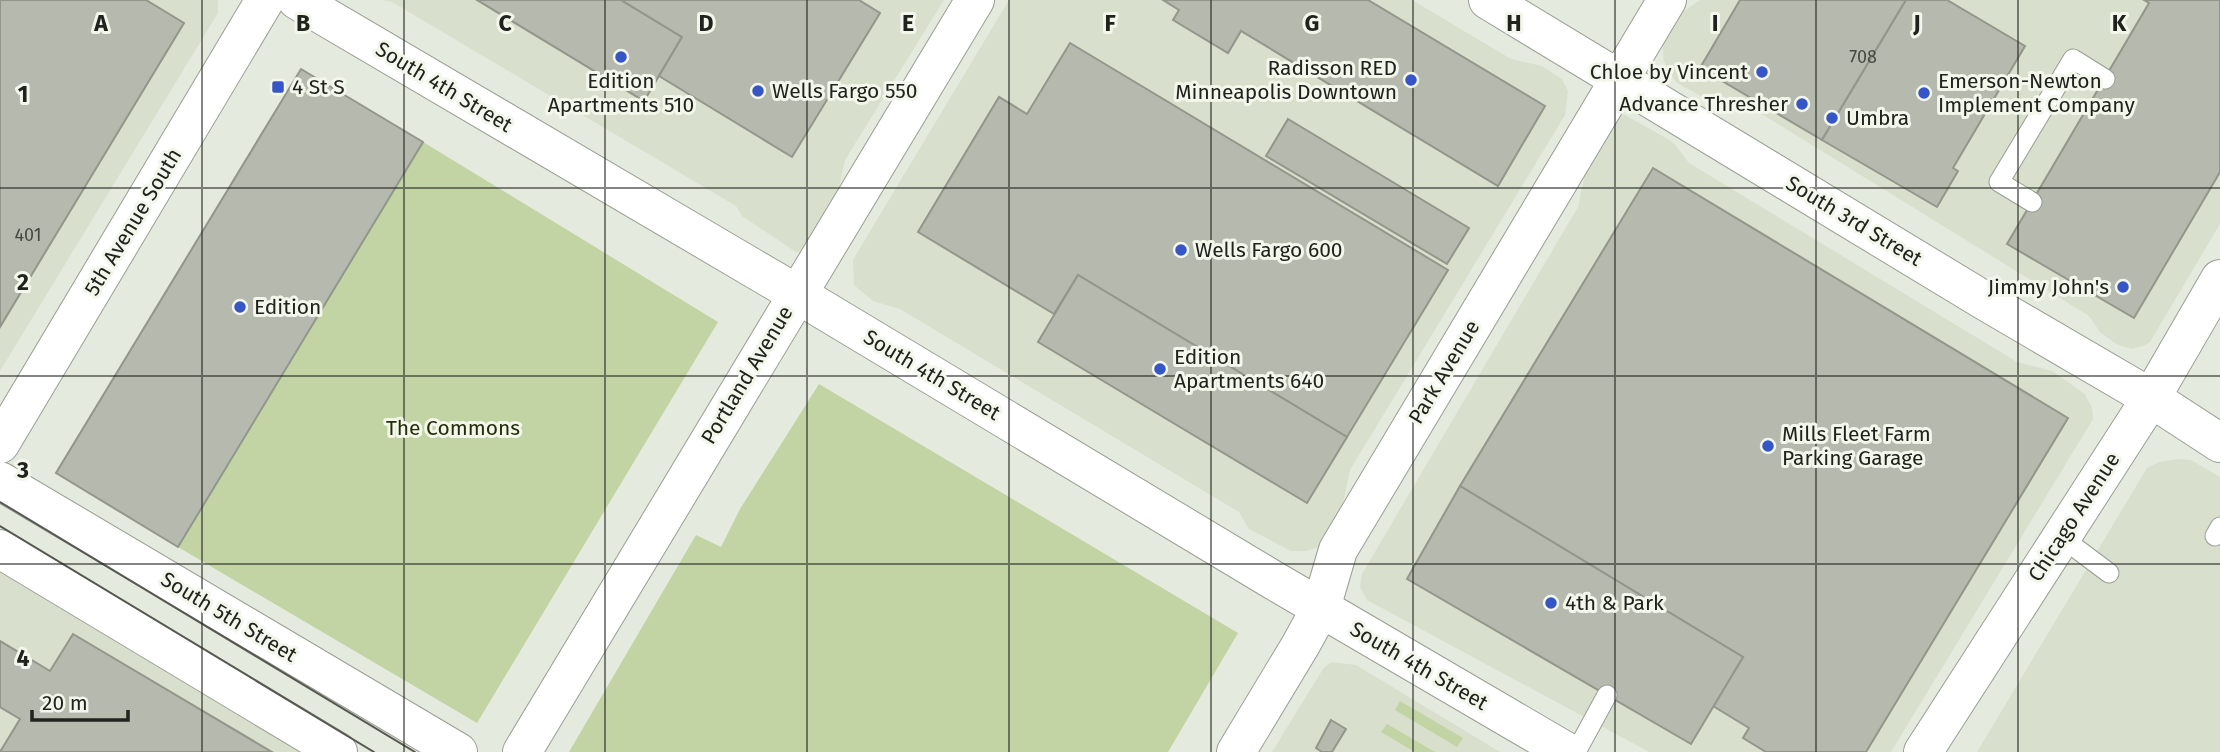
<svg xmlns="http://www.w3.org/2000/svg" width="2220" height="752" font-family="'Fira Sans',sans-serif">
<style>
.built{fill:#d8dfcc}
.green{fill:#c2d3a4}
.building{fill:#b5b9ae;stroke:#92968b;stroke-width:2}
.lines{fill:none;stroke-linecap:round;stroke-linejoin:round}
.lane-casing{stroke:#999e92;stroke-width:21}
.street-casing{stroke:#999e92;stroke-width:40}
.secondary-casing{stroke:#999e92;stroke-width:40}
.lane{stroke:#fff;stroke-width:19}
.street{stroke:#fff;stroke-width:38}
.secondary{stroke:#fff;stroke-width:38}
.tram{stroke:#565851;stroke-width:2}
.grid{fill:none;stroke:#20221d;stroke-width:2;stroke-opacity:0.55}
.poi-dot{fill:#3656c7;stroke:#f3f7eb;stroke-width:2.5}
.labels{text-anchor:middle;dominant-baseline:central;stroke-width:6;stroke-linejoin:round;paint-order:stroke}
.number-label{font-size:18px;fill:#454841}
.poi-label{font-size:21px;fill:#20221d;stroke:#f3f7eb;text-anchor:start}
.street-label{font-size:21px;fill:#20221d;stroke:#f3f7eb}
.park-label{font-size:21px;fill:#232e07;stroke:#f3f7eb}
.grid-label{font-size:23px;text-anchor:middle;font-weight:bold;fill:#20221d;stroke:#f3f7eb;stroke-width:6;stroke-linejoin:round;paint-order:stroke}
</style>
<rect width="100%" height="100%" fill="#e5eade"/>
<!-- built -->
<g class="built">
<polygon points="0,0 218,0 218,13 0,371"/>
<polygon points="382,0 944,0 845,160 838,192 805,251 796,252 742,216 736,206 392,2"/>
<polygon points="1009,0 1412,0 1511,59 1542,66 1562,79 1568,91 1565,115 1350,470 1341,512 1319,547 1306,551 1291,551 1249,529 1239,512 900,309 873,301 854,285 853,260 860,248"/>
<polygon points="1700,0 2220,0 2220,224 2150,342 2143,346 2131,349 2116,344 2100,332 2089,316 1744,103 1703,97 1677,83 1668,71 1663,58 1663,45 1681,13"/>
<polygon points="1620,115 1625,115 1673,142 1689,163 2017,362 2052,371 2085,394 2092,408 2093,419 1891,752 1649,752 1367,600 1360,587 1362,574 1578,207 1585,174"/>
<polygon points="2178,459 2191,460 2220,477 2220,752 1977,752 2147,468 2159,462"/>
<polygon points="0,564 317,752 0,752"/>
<polygon points="1331,662 1356,665 1500,752 1272,752 1323,669"/>
</g>
<!-- green -->
<g class="green">
<polygon points="423,142 718,322 477,723 178,547"/>
<polygon points="819,384 1238,633 1168,752 569,752 696,535 721,547 740,509"/>
<polygon points="1400,701 1463,738 1457,747 1395,710"/>
<polygon points="1387,724 1435,752 1415,752 1381,732"/>
</g>
<!-- building -->
<g class="building">
<polygon points="0,0 146,0 184,23 0,327"/>
<polygon points="477,0 621,0 682,37 644,101"/>
<polygon points="621,0 859,0 880,13 792,157 659,76 682,37"/>
<polygon points="1163,0 1368,0 1545,106 1498,186 1241,31 1228,53 1173,20 1179,10"/>
<polygon points="1740,0 1906,0 1822,140 1700,68"/>
<polygon points="1906,0 1947,0 2025,46 1953,168 1958,171 1937,207 1822,140"/>
<polygon points="2144,0 2220,0 2220,172 2134,318 2007,244 2149,3"/>
<polygon points="1070,43 1448,270 1347,437 1078,275 1054,314 918,232 999,97 1027,114"/>
<polygon points="301,69 423,142 178,547 56,473"/>
<polygon points="1288,119 1469,228 1447,264 1266,156"/>
<polygon points="1653,168 2068,418 1866,752 1766,752 1743,738 1749,728 1713,706 1743,657 1460,486"/>
<polygon points="1078,275 1347,437 1307,503 1038,342"/>
<polygon points="1460,486 1743,657 1691,744 1407,579"/>
<polygon points="73,634 272,752 0,752 20,719 0,707 0,641 50,671"/>
<polygon points="1331,720 1346,729 1332,752 1322,752 1316,748"/>
</g>
<g class="lines">
<defs>
<g id="lane">
<polyline points="2032,202 1999,182 2073,59 2105,79"/>
<polyline points="2215,536 2220,527"/>
<polyline points="2061,537 2109,573"/>
<polyline points="1576,752 1607,695"/>
</g>
<g id="street">
<polyline points="0,481 458,752"/>
<polyline points="0,549 338,752"/>
</g>
<g id="secondary">
<polyline points="297,0 797,294 1273,580 1567,752"/>
<polyline points="1488,0 1985,301 2151,398 2220,443"/>
<polyline points="0,444 265,0"/>
<polyline points="522,752 975,0"/>
<polyline points="1236,752 1300,646 1321,608 1338,550 1667,0"/>
<polyline points="1923,752 2151,398 2220,279"/>
</g>
</defs>
<!-- lane casing -->
<use href="#lane" class="lane-casing"/>
<!-- street casing -->
<use href="#street" class="street-casing"/>
<!-- secondary casing -->
<use href="#secondary" class="secondary-casing"/>
<!-- lane -->
<use href="#lane" class="lane"/>
<!-- street -->
<use href="#street" class="street"/>
<!-- secondary -->
<use href="#secondary" class="secondary"/>
<!-- tram -->
<g class="tram">
<polyline points="0,502 415,752"/>
<polyline points="0,526 374,752"/>
</g>
</g>
<!-- grid -->
<path class="grid" d="M 202,0 L 202,752M 404,0 L 404,752M 605,0 L 605,752M 807,0 L 807,752M 1009,0 L 1009,752M 1211,0 L 1211,752M 1413,0 L 1413,752M 1615,0 L 1615,752M 1816,0 L 1816,752M 2018,0 L 2018,752M 0,188 L 2220,188M 0,376 L 2220,376M 0,564 L 2220,564"/>
<!-- markers -->
<g class="poi-dot">
<circle cx="621" cy="57" r="7"/>
<circle cx="1762" cy="72" r="7"/>
<circle cx="1411" cy="80" r="7"/>
<rect x="271" y="80" width="14" height="14" rx="3.5"/>
<circle cx="758" cy="91" r="7"/>
<circle cx="1924" cy="93" r="7"/>
<circle cx="1802" cy="104" r="7"/>
<circle cx="1832" cy="118" r="7"/>
<circle cx="1181" cy="250" r="7"/>
<circle cx="2123" cy="287" r="7"/>
<circle cx="240" cy="307" r="7"/>
<circle cx="1160" cy="369" r="7"/>
<circle cx="1768" cy="446" r="7"/>
<circle cx="1551" cy="603" r="7"/>
</g>
<g class="labels">
<!-- number labels -->
<g class="number-label">
<text x="1863" y="57">708</text>
<text x="28" y="235">401</text>
</g>
<!-- poi labels -->
<g class="poi-label">
<text x="1397" y="68" text-anchor="end">Radisson RED<tspan x="1397" dy="24">Minneapolis Downtown</tspan></text>
<text x="1748" y="72" text-anchor="end">Chloe by Vincent</text>
<text x="621" y="81" text-anchor="middle">Edition<tspan x="621" dy="24">Apartments 510</tspan></text>
<text x="1938" y="81">Emerson-Newton<tspan x="1938" dy="24">Implement Company</tspan></text>
<text x="292" y="87">4 St S</text>
<text x="772" y="91">Wells Fargo 550</text>
<text x="1788" y="104" text-anchor="end">Advance Thresher</text>
<text x="1846" y="118">Umbra</text>
<text x="1195" y="250">Wells Fargo 600</text>
<text x="2109" y="287" text-anchor="end">Jimmy John's</text>
<text x="254" y="307">Edition</text>
<text x="1174" y="357">Edition<tspan x="1174" dy="24">Apartments 640</tspan></text>
<text x="1782" y="434">Mills Fleet Farm<tspan x="1782" dy="24">Parking Garage</tspan></text>
<text x="1565" y="603">4th &amp; Park</text>
</g>
<!-- street labels -->
<g class="street-label">
<text transform="translate(444 87) rotate(31)">South 4th Street</text>
<text transform="translate(1854 221) rotate(31)">South 3rd Street</text>
<text transform="translate(133 222) rotate(-59)">5th Avenue South</text>
<text transform="translate(1444 372) rotate(-59)">Park Avenue</text>
<text transform="translate(747 375) rotate(-59)">Portland Avenue</text>
<text transform="translate(932 375) rotate(31)">South 4th Street</text>
<text transform="translate(2074 517) rotate(-57)">Chicago Avenue</text>
<text transform="translate(229 617) rotate(31)">South 5th Street</text>
<text transform="translate(1419 666) rotate(30)">South 4th Street</text>
</g>
<!-- park labels -->
<g class="park-label">
<text x="453" y="428">The Commons</text>
</g>
</g>
<g class="grid-label">
<text x="101" y="31">A</text>
<text x="303" y="31">B</text>
<text x="505" y="31">C</text>
<text x="706" y="31">D</text>
<text x="908" y="31">E</text>
<text x="1110" y="31">F</text>
<text x="1312" y="31">G</text>
<text x="1514" y="31">H</text>
<text x="1715" y="31">I</text>
<text x="1917" y="31">J</text>
<text x="2119" y="31">K</text>
<text x="23" y="102">1</text>
<text x="23" y="290">2</text>
<text x="23" y="478">3</text>
<text x="23" y="666">4</text>
</g>
<!-- scale -->
<path d="M32 710v10h96v-10" fill="none" stroke="#20221d" stroke-width="3.5"/>
<text x="42" y="710" font-size="21" fill="#20221d" stroke="#f3f7eb" stroke-width="5" paint-order="stroke">20 m</text>
</svg>
